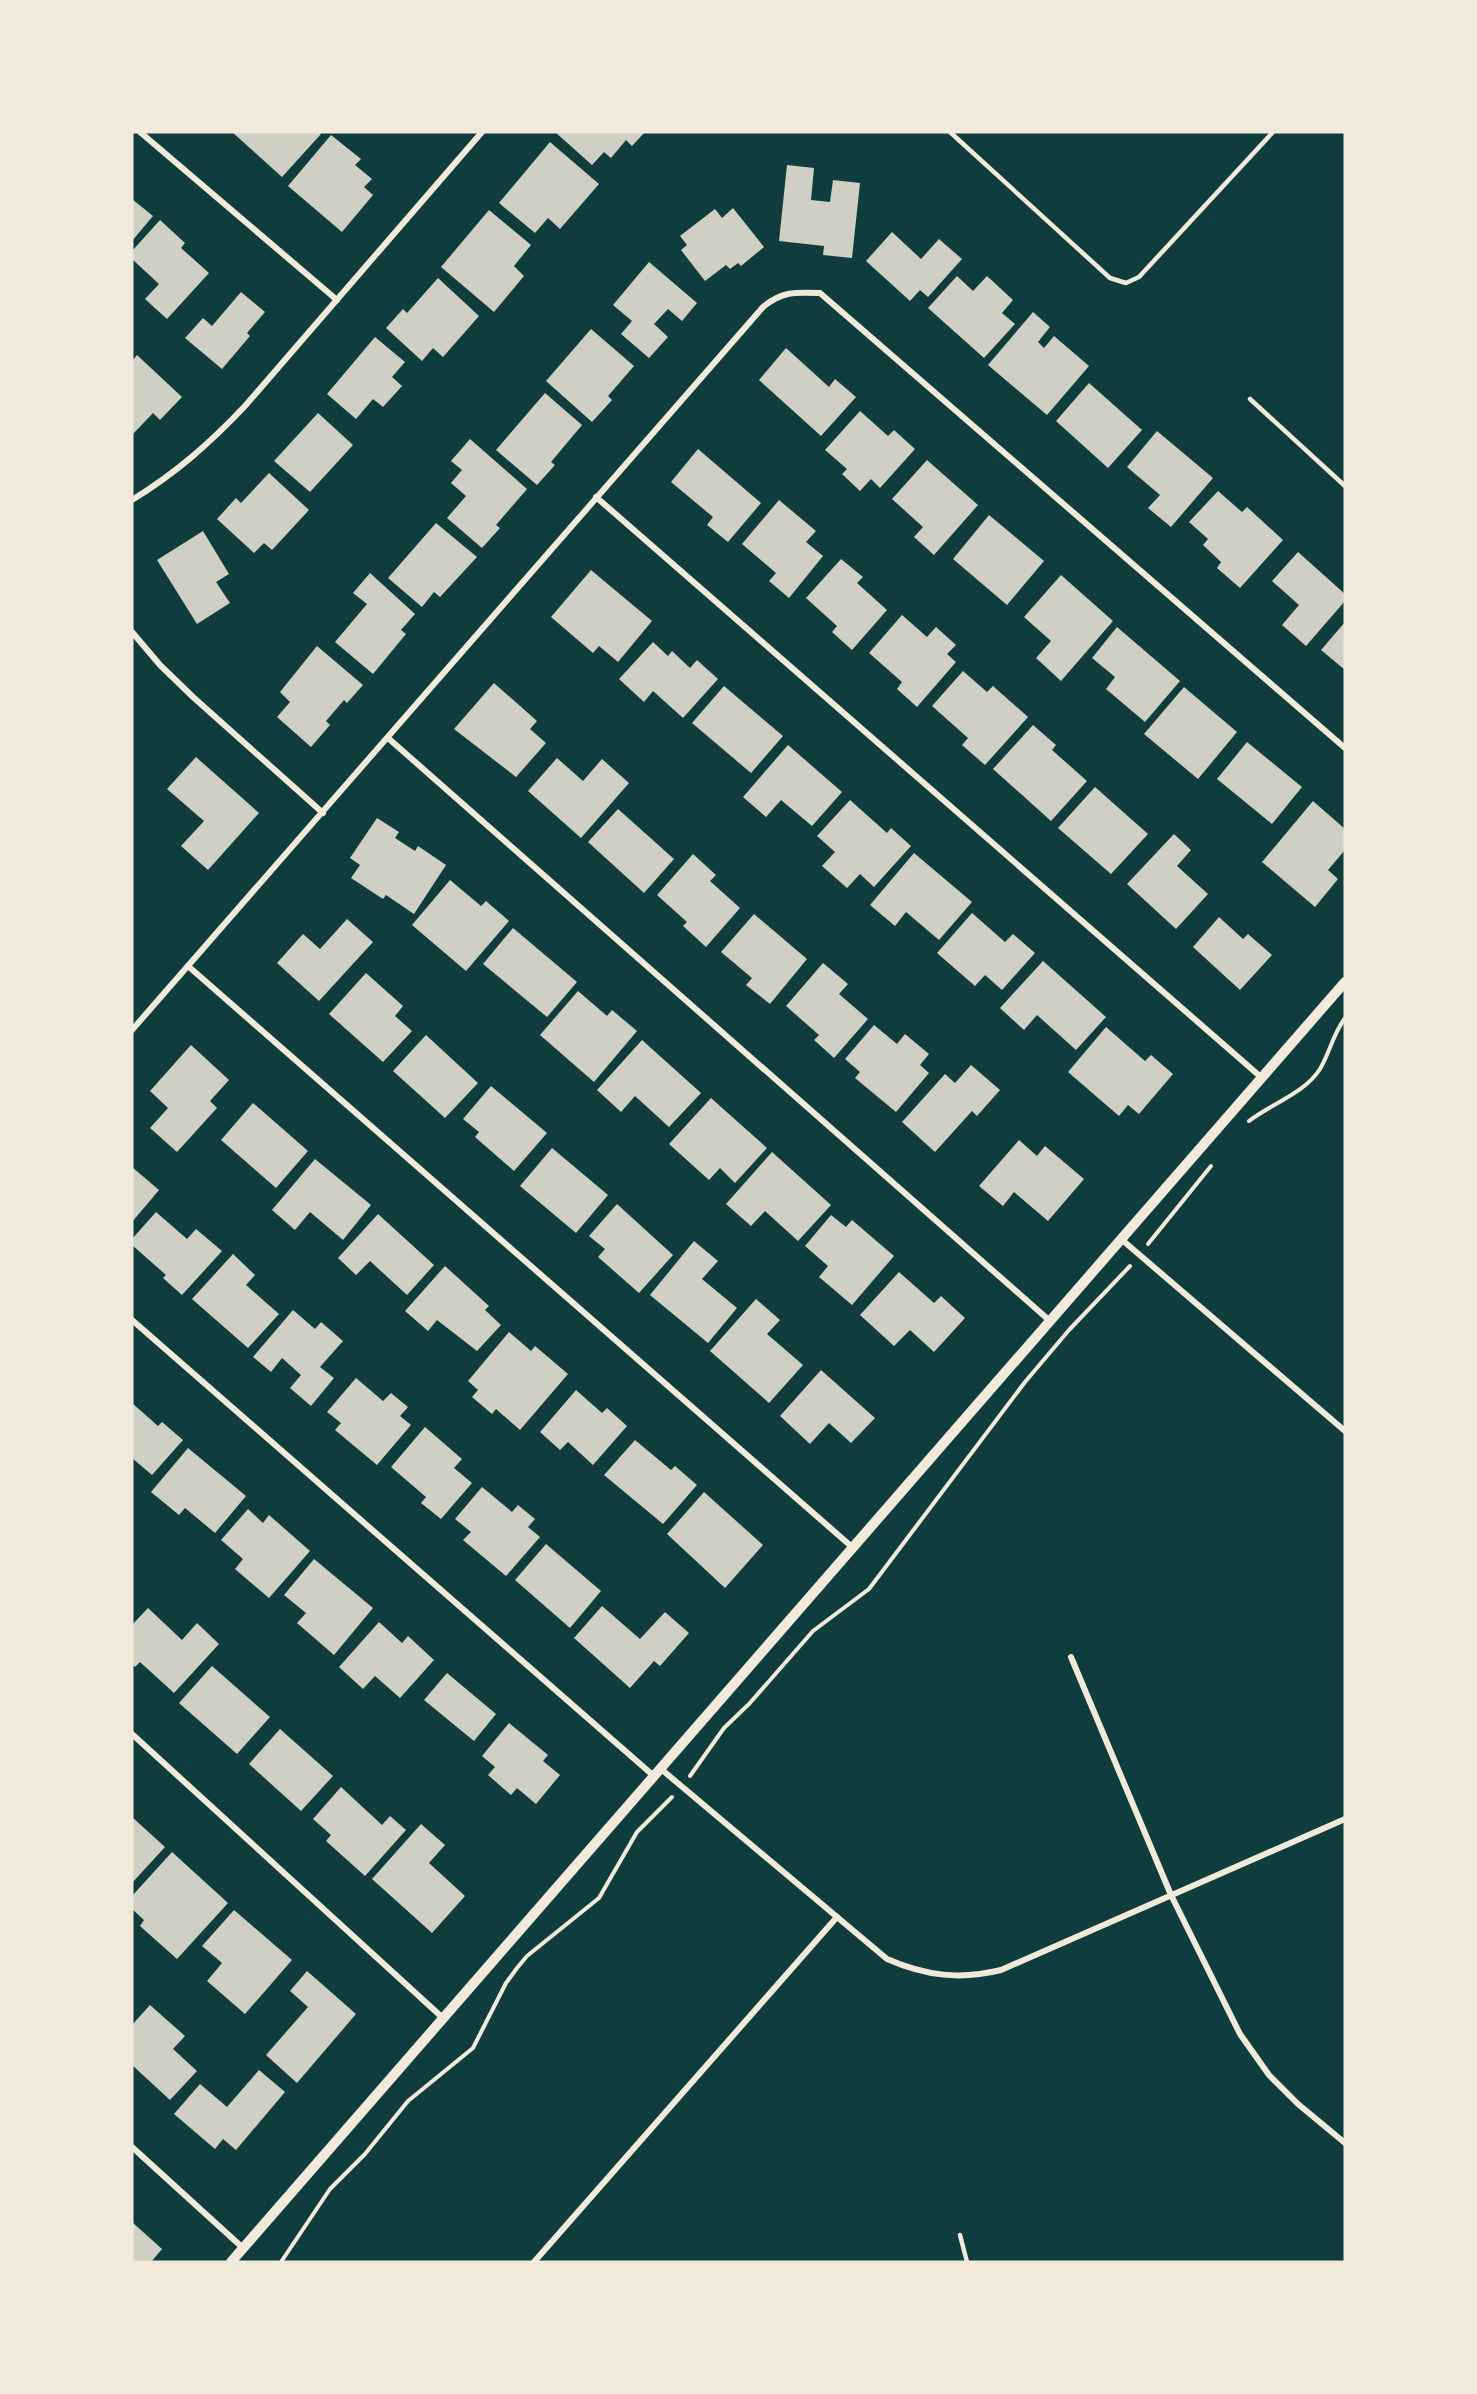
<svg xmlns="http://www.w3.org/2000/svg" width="1477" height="2394" font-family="Montserrat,sans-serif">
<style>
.building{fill:#cfcfc3}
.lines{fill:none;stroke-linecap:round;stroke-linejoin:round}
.path{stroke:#f1e9da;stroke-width:4}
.service{stroke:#f1e9da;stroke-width:4.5}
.minor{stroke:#f1e9da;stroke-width:6}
.tertiary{stroke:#f1e9da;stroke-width:10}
</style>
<rect width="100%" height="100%" fill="#0f3d3e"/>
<!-- building -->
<g class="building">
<polygon points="232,132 319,132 321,134 282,177"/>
<polygon points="555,132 645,132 632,146 626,140 611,158 604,152 592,165"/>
<polygon points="331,135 361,159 355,165 372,179 364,187 373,195 342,232 288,186"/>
<polygon points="550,142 599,184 560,229 548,218 535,233 499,203"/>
<polygon points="787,165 814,168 811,200 830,202 833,180 860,183 852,258 823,255 824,246 779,241"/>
<polygon points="132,199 153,216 132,241"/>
<polygon points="733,208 764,247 741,266 738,263 730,269 726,265 705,281 681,250 687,245 680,236 715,209 722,218"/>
<polygon points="489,210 531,245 514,266 524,276 494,312 441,267"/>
<polygon points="160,220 185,243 181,248 209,273 167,319 145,299 159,284 132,259 132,251"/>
<polygon points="892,232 921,259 939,239 962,259 928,297 920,290 910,301 866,261"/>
<polygon points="649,262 697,303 682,321 668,309 654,324 668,337 649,358 621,334 632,321 613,305"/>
<polygon points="957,276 973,291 987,276 1013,300 1002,313 1015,324 984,358 928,308"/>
<polygon points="438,278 479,316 443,357 433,348 422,361 386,328 403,309 407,313"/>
<polygon points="241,292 265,312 247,333 250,336 222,369 185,338 203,318 212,326"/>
<polygon points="1033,312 1050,327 1038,342 1044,348 1054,336 1089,366 1047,415 988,365"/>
<polygon points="591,329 634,366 608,396 612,400 592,422 546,381"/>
<polygon points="375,337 405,362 392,377 402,386 383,407 373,399 356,419 327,394"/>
<polygon points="786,348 829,387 835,379 856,397 821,436 759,380"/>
<polygon points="137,355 182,397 160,420 153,413 132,435 132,361"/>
<polygon points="1089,383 1142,430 1108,468 1056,421"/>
<polygon points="545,393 582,425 551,462 555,465 537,485 496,450"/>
<polygon points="860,411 888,436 894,430 915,449 880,488 871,479 860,491 842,474 847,469 825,450"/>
<polygon points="318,413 353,445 310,492 274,461"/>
<polygon points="1157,431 1213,478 1171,527 1148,508 1160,495 1127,467"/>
<polygon points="470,439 527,489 496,525 500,528 482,548 447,518 466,496 451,483 462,470 451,461"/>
<polygon points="698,449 761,503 728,542 707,525 713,517 671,482"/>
<polygon points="927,460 978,505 934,555 914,537 923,527 892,499"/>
<polygon points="269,473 309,510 272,550 264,543 254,553 217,519 236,498 241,503"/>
<polygon points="1218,491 1242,512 1247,507 1283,540 1240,588 1217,568 1221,562 1203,545 1208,539 1189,522"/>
<polygon points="779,500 816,531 806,542 823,556 789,598 769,581 776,573 742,544"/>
<polygon points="989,515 1044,561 1007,605 953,559"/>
<polygon points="436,523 477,557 440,597 434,592 422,607 388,578"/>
<polygon points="203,531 229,574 216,582 230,603 197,624 157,560"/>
<polygon points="1298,552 1345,594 1345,601 1306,646 1282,625 1299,605 1272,581"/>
<polygon points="841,559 863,577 857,583 887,610 852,650 832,632 837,626 806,598"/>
<polygon points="591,570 652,621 618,662 599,646 593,653 551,617"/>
<polygon points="370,573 415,614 401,630 406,634 373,674 335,642 367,604 353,593"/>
<polygon points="1061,575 1113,621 1061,681 1036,658 1051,641 1024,617"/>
<polygon points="902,615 927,637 936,627 956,645 947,654 956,662 917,707 897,689 902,682 869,653"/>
<polygon points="1345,622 1345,670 1321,650"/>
<polygon points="1117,627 1180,681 1145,722 1106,689 1115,677 1092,658"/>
<polygon points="653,642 668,656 672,651 690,668 697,660 718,679 683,718 653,691 644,702 619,679"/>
<polygon points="317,646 363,685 347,703 344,700 326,721 330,725 311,747 277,717 290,702 280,692"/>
<polygon points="963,671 987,692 993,686 1028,717 985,765 962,745 968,738 932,706"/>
<polygon points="494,683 537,721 530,729 546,743 516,777 454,729"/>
<polygon points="724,686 783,736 751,773 692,723"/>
<polygon points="1184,687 1237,732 1198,779 1144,734"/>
<polygon points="1033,725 1056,745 1052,750 1087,781 1051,821 993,769"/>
<polygon points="1247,742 1302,787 1272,824 1217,779"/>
<polygon points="788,745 842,792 812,826 781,800 766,817 743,797"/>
<polygon points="196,757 259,813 208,870 181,846 204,821 167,789"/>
<polygon points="557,758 583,781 602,759 629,783 581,838 528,791"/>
<polygon points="1095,787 1148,834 1111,874 1058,828"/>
<polygon points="850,800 887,833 891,828 911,846 874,887 860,874 847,888 822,866 835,852 817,836"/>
<polygon points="1313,801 1345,829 1345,850 1328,870 1338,879 1315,907 1262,862"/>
<polygon points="618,809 674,859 644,893 588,842"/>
<polygon points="377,818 399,832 395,838 415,851 418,846 446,865 414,914 386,895 383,899 351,878 360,865 350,858"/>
<polygon points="1174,834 1191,850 1177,866 1208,894 1176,929 1127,884"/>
<polygon points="914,853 972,902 939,940 906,912 895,926 870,905"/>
<polygon points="693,854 716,875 710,881 740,908 706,947 683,926 687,922 657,895"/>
<polygon points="450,880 481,906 486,901 509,921 466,971 412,925"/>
<polygon points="972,913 1005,942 1013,934 1035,953 1002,990 985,975 975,986 937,953"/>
<polygon points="754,914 807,959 770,1004 746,985 752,978 721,952"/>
<polygon points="1219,917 1243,939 1248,934 1272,955 1240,990 1193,947"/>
<polygon points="347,919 373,942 319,1001 277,963 303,934 320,949"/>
<polygon points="513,928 577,982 547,1017 483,964"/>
<polygon points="1043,961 1106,1017 1076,1050 1037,1015 1024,1030 1000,1008"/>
<polygon points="823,963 848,984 839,994 868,1019 834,1058 814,1040 819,1035 786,1006"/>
<polygon points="366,973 403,1006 395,1016 412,1031 383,1062 329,1014"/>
<polygon points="578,991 607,1016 612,1010 637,1031 594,1082 540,1035"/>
<polygon points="874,1025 897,1044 905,1034 929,1054 920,1065 929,1073 896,1112 855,1078 860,1072 845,1059"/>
<polygon points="1106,1027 1145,1061 1151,1055 1173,1074 1139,1114 1128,1105 1119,1116 1068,1072"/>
<polygon points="426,1035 478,1083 445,1118 393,1071"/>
<polygon points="642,1040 701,1093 669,1127 635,1096 621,1112 597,1090"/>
<polygon points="191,1045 229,1080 210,1101 217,1108 177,1152 150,1128 168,1108 150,1091"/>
<polygon points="971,1065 1000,1090 977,1116 972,1111 935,1152 902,1122 945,1074 955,1083"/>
<polygon points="491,1086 547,1133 514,1171 475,1137 479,1132 463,1119"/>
<polygon points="711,1098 767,1148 735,1183 720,1168 709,1180 669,1144"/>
<polygon points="253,1103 308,1151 276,1188 221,1140"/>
<polygon points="1019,1140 1037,1156 1045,1146 1084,1179 1048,1221 1014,1192 1003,1206 979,1186"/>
<polygon points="552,1148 608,1195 576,1233 520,1186"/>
<polygon points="772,1152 831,1205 798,1241 765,1211 751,1226 726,1204"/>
<polygon points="315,1159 371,1205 343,1240 310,1212 295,1230 272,1210"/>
<polygon points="132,1167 159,1190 132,1222"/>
<polygon points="617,1204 673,1255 639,1293 598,1257 605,1249 589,1236"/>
<polygon points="156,1212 187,1239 196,1229 222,1251 182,1295 163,1278 166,1275 132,1245 132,1239"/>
<polygon points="378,1214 434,1265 407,1295 370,1261 356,1275 338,1258"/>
<polygon points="831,1215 846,1227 852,1220 894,1256 852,1305 819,1277 828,1266 805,1246"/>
<polygon points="694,1241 718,1261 702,1279 737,1308 708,1343 650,1295"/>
<polygon points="233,1254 255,1275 246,1285 279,1314 248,1348 192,1299"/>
<polygon points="445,1266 489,1306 485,1310 501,1325 477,1351 437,1320 428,1331 405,1311"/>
<polygon points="899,1272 934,1303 941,1296 965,1318 934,1352 910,1330 894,1346 860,1315"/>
<polygon points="756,1299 780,1320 767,1334 803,1365 769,1403 710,1351"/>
<polygon points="293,1310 315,1329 321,1322 343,1341 320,1367 334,1378 311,1406 290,1388 301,1375 282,1358 271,1372 253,1357"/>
<polygon points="509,1332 531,1351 535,1346 568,1374 520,1430 496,1409 492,1414 472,1397 478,1390 468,1381"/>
<polygon points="821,1370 875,1418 851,1443 829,1423 810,1444 780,1416"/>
<polygon points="356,1378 383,1401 391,1393 408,1407 400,1416 411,1425 377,1465 335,1430 341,1423 327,1412"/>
<polygon points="576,1390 602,1413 607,1408 627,1426 593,1465 568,1442 560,1450 540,1432"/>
<polygon points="132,1403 158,1426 162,1422 183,1440 152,1475 132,1458"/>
<polygon points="425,1427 462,1459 454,1468 472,1483 441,1519 421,1503 426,1497 391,1467"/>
<polygon points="635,1440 671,1470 675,1466 697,1485 663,1524 604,1475"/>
<polygon points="188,1448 246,1496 215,1533 185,1508 179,1515 151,1492"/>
<polygon points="482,1487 512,1512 518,1505 535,1519 528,1527 540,1537 506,1576 463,1540 471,1532 455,1519"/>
<polygon points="704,1492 763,1545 725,1588 667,1534"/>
<polygon points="248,1509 263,1523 269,1515 310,1551 269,1598 235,1569 243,1559 221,1540"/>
<polygon points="546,1544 601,1591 570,1628 515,1580"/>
<polygon points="314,1559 373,1608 334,1655 297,1623 306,1613 284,1595"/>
<polygon points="602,1606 640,1639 665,1612 689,1633 660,1666 654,1661 630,1688 574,1638"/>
<polygon points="148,1608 182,1640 197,1623 219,1644 174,1693 140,1662 135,1667 132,1664 132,1625"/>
<polygon points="379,1622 402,1643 408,1636 434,1660 400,1698 375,1676 363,1689 339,1667"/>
<polygon points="212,1666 270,1717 237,1754 179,1703"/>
<polygon points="447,1673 496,1714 474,1741 424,1700"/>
<polygon points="509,1723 548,1755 543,1761 560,1775 536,1804 517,1788 511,1795 488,1775 495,1767 482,1756"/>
<polygon points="280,1729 333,1776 301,1811 249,1764"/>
<polygon points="341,1787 382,1825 390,1816 406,1830 365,1876 326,1841 331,1835 313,1819"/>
<polygon points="132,1817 165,1847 132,1883"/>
<polygon points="421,1824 445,1845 429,1863 465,1896 432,1933 372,1879"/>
<polygon points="172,1852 228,1903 177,1959 140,1926 144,1920 132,1909 132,1896"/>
<polygon points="234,1910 292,1960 245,2014 207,1981 222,1963 202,1946"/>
<polygon points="307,1971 356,2014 297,2083 266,2055 308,2007 290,1991"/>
<polygon points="150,2005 185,2036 173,2049 197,2071 170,2100 132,2065 132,2025"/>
<polygon points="259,2070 285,2092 236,2150 223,2139 215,2149 174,2114 200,2084 227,2107"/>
<polygon points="132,2222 162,2249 151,2262 132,2262"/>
</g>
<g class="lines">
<!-- path -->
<g class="path">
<path d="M 1249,1121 C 1271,1104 1305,1093 1320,1069 C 1330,1052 1333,1034 1345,1018"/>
<polyline points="1148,1244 1211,1166"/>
<polyline points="690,1776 724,1728 749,1704 813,1631 869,1589 1025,1382 1069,1330 1130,1266"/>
<polyline points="281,2262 330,2189 365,2154 408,2101 473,2048 506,1983 517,1968 527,1956 599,1898 637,1832 672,1797"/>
</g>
<!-- service -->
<g class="service">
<polyline points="950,132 1110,278 1126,283 1139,277 1273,132"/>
<polyline points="1250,399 1345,486"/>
<polyline points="960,2235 967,2262"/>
</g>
<!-- minor -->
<g class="minor">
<polyline points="140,132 337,300"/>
<polyline points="596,497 1262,1078"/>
<path d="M 132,500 C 176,473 209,444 245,406 L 482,132"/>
<polyline points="132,632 160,665 193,697 323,813"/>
<polyline points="388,738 1050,1321"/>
<polyline points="188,966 852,1547"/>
<path d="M 132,1030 L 763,307 C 782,291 796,292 820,293 L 1345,748"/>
<polyline points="1121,1239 1345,1431"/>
<polyline points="132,1320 655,1777"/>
<polyline points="1071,1657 1171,1895 1240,2034 1269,2075 1298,2104 1345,2143"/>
<polyline points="132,1734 444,2019"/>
<path d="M 661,1769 L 887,1959 C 926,1976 960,1980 1001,1970 L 1345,1819"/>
<polyline points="132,2147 243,2248"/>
<polyline points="534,2262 837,1917"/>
</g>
<!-- tertiary -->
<polyline class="tertiary" points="231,2262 1345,982"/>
</g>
<!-- border -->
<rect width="1477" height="2394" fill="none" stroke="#f1e9da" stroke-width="267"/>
</svg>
